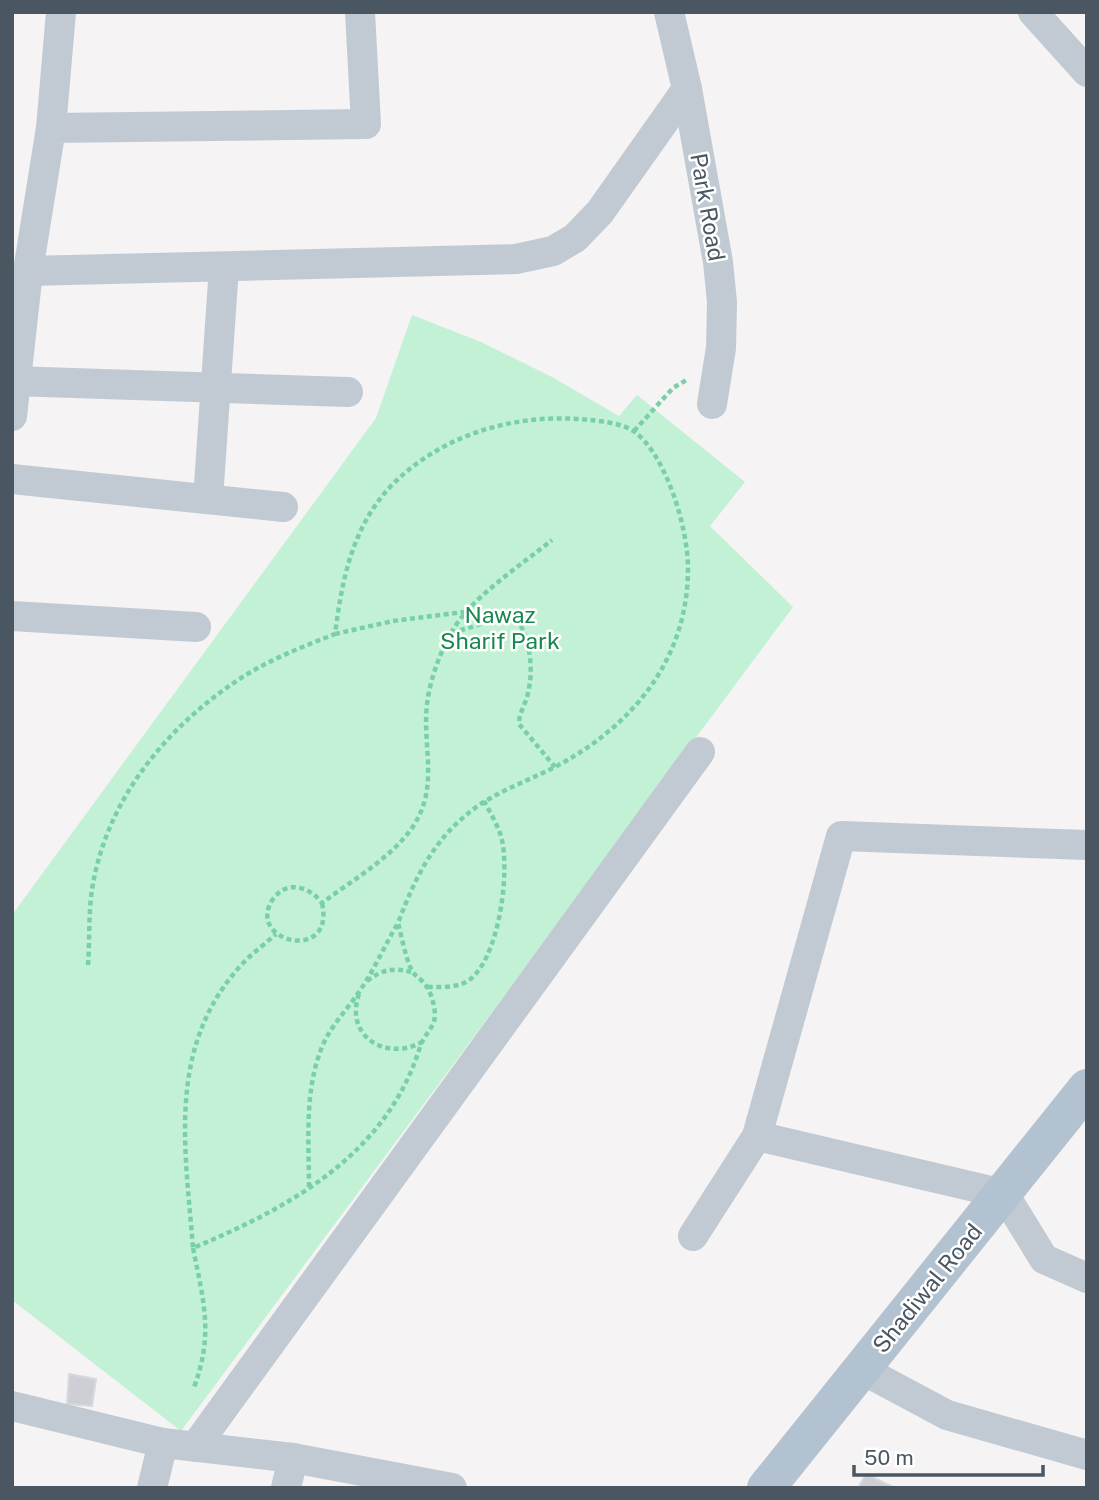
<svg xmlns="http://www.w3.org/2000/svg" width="1099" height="1500" font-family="'Public Sans',sans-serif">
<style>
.green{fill:#c3f1d5}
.building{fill:#cdcfd5;stroke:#d7d9de;stroke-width:2}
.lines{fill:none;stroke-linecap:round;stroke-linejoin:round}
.path{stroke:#7ad0a6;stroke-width:4.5;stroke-dasharray:5 3.5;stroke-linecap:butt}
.street{stroke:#c1cad2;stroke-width:30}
.primary{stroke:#b3c2d1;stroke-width:38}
.labels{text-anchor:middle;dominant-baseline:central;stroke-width:5;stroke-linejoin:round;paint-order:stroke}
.street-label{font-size:23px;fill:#4a5661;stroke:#fff}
.park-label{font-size:23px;fill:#17864f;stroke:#fff}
</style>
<rect width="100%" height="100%" fill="#f5f3f3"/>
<!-- green -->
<polygon class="green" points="412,315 481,342 554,378 619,416 637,395 745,482 710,526 793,607 181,1431 12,1300 12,915 376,418"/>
<!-- building -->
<g class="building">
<polygon points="69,1374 96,1379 92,1406 67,1404"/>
<polygon points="866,1474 895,1488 858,1488"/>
</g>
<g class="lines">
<!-- path -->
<g class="path">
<polyline points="634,431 673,388 688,379"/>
<path d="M 452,633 L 510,615 L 516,618 C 530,637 534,669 528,693 C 526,704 519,712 519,724 L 555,767"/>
<polyline points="335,634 393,621 464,612"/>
<path d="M 322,903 C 336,964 244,942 273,899 C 287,879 310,887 322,903 C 351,881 390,859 412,828 C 440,787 422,748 427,704 C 430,680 439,655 451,633 C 470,598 520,566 552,540"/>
<path d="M 88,965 C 90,939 88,910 93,884 C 108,798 167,727 238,680 C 268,660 302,647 335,634 C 342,580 352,528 390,487 C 441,434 517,412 589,420 C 603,421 624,424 635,432 C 667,457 688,529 688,568 C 688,660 632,727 553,768 C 523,783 490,794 465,816 C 431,844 413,883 398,923 C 402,938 405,955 411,969 C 413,974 417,976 421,980 C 430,988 434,1002 435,1014 C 435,1028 424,1034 420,1047 C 387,1154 291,1207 193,1248 C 185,1145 166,1045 244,962 C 254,952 266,943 276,934"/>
<path d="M 367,981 C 381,970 393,967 411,972"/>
<path d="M 428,987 C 440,987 455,988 466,982 C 499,964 511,870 501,836 C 497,824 490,812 484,801"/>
<path d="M 359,994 C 344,1036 386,1062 422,1042"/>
<path d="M 309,1187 C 309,1141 304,1091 322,1047 C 331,1025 348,1009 361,989 C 375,968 385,945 398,923"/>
<path d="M 193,1248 C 204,1303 214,1335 193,1390"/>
</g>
<!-- street -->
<g class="street">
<polyline points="669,12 687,89 718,262 722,302 721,348 712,404"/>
<polyline points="1033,12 1087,72"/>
<polyline points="51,128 61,12"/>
<polyline points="28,271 516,259 553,251 575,238 600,212 687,89"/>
<polyline points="12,381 348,392"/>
<polyline points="12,416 28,271 51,128 366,124 360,12"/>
<polyline points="12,479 283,507"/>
<polyline points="208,499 224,267"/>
<polyline points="12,616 196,627"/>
<polyline points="1087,845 841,836 757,1136 1004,1194 1044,1259 1087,1278"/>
<polyline points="693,1236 757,1136"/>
<polyline points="861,1369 947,1415 1087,1455"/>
<polyline points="12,1406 163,1443 293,1458"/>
<polyline points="195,1447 700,752"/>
<polyline points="152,1488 163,1443"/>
<polyline points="286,1488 293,1458 452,1488"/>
</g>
<!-- primary -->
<polyline class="primary" points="766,1488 1087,1088"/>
</g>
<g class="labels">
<!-- street labels -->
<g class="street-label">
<text transform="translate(708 207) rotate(80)">Park Road</text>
<text transform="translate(927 1288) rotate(-51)">Shadiwal Road</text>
</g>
<!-- park labels -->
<g class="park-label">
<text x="500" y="614">Nawaz<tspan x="500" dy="26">Sharif Park</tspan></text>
</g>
</g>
<!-- border -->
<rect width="1099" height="1500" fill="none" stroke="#4a5661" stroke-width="28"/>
<!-- scale -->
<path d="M854 1465v10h189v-10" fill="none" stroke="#4a5661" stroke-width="3.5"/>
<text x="864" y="1465" font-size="21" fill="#4a5661" stroke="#ffffff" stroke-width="5" paint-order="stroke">50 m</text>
</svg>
